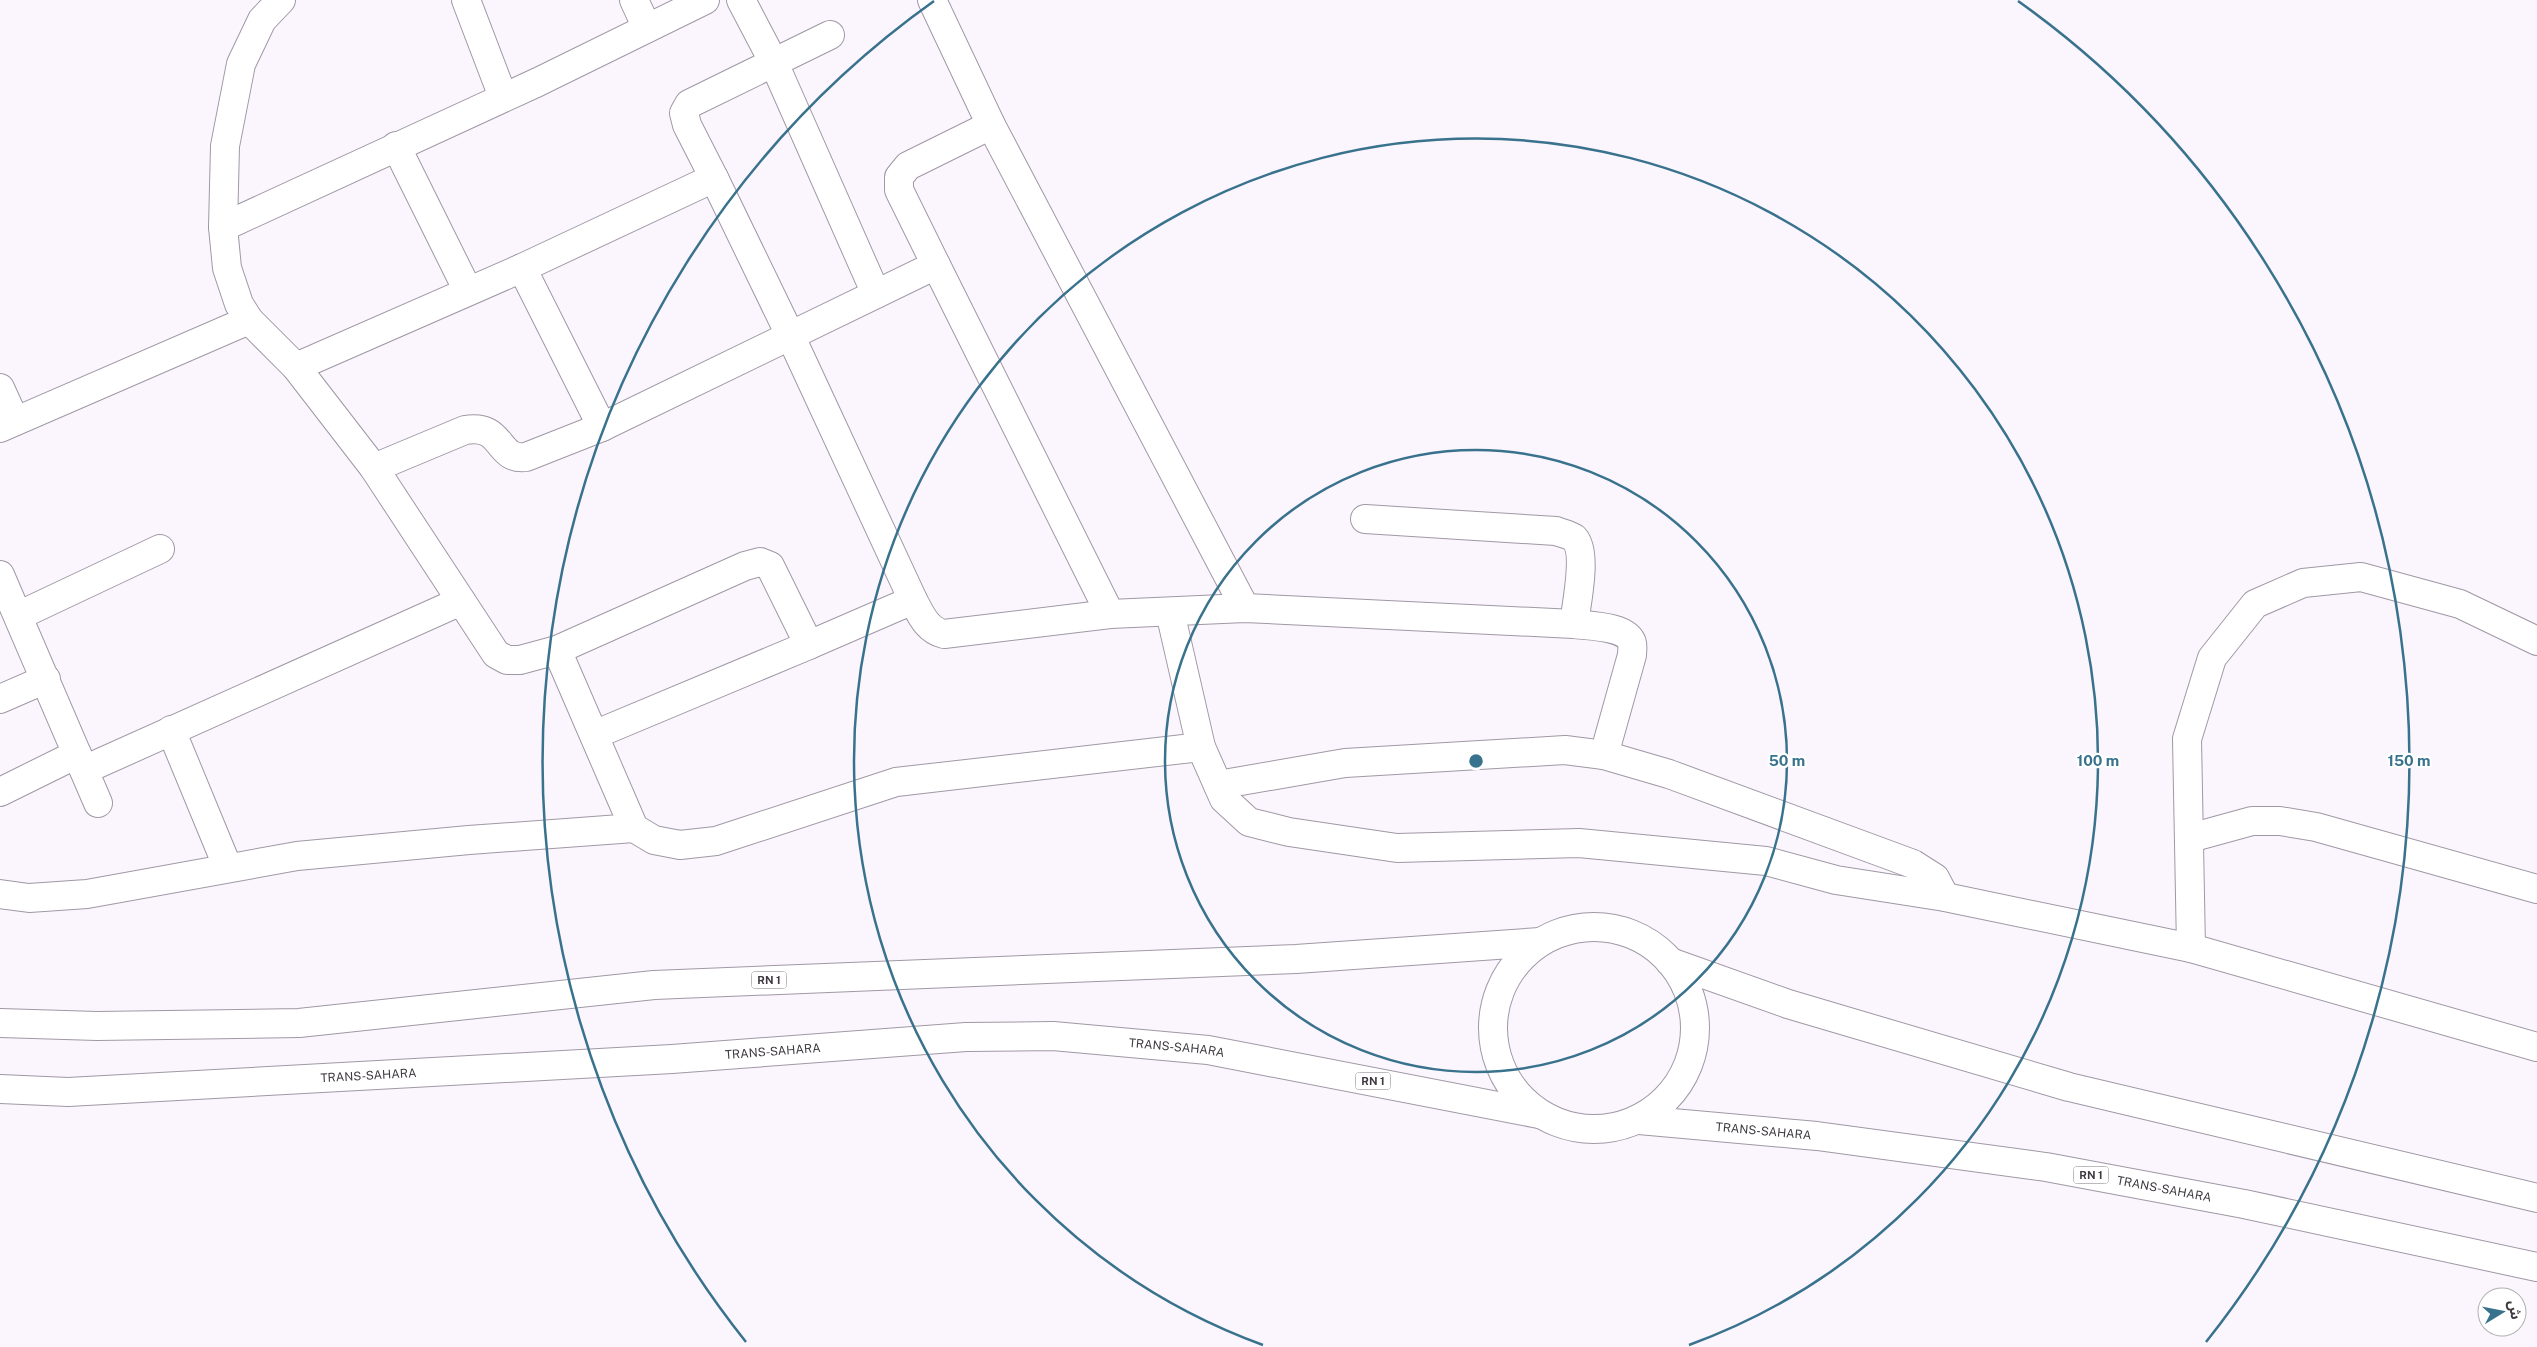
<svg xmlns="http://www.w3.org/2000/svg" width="2537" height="1347" font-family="'Public Sans','Noto Sans Arabic',sans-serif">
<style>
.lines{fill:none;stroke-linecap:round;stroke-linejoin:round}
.minor-casing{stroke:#a098a5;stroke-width:30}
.highway-casing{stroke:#a098a5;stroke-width:30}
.minor{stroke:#fff;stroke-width:28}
.highway{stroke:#fff;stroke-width:28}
.ring{fill:none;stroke:#39728c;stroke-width:2.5}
.labels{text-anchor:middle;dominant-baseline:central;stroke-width:4.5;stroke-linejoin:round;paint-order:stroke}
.shield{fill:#fff;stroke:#787579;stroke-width:1}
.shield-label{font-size:11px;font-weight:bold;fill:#3e3a40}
.street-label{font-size:12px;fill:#3e3a40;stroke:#fff}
.centre{fill:#39728c;stroke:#fff;stroke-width:2.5}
.ring-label{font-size:15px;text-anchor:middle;font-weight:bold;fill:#39728c;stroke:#fff;stroke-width:4.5;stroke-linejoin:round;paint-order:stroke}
</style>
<rect width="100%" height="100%" fill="#fbf5fe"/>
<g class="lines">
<defs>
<g id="minor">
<path d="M 281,0 L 262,20 L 241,64 L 225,146 L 223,227 L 227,268 L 239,304 L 249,320 L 296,367 L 374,468 L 496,654 L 507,660 L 520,660 L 557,650 L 745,566 L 760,562 L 770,566 L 809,645 L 913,600 C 921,615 927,630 944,634 L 1110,614 L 1245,608 L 1574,624 C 1589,626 1627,626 1632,643 C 1633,646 1632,652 1632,655 L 1604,755"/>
<polyline points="466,0 503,97"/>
<polyline points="634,0 647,28"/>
<polyline points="741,0 774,63 876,294"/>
<polyline points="932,0 991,125 1245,608"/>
<polyline points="396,146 468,291"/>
<polyline points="714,178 791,337 913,600"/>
<polyline points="223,227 538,82 705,0"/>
<polyline points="936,265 1110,614"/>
<polyline points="522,268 602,427 936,265 899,190 899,177 908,166 991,125"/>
<polyline points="296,367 522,268 714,178 687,125 684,113 689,104 830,35"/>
<polyline points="0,388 15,421"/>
<polyline points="0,428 249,320"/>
<path d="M 374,468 L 465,430 C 504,423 496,461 526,457 L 602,427"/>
<path d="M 1365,519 L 1556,531 C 1561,533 1570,535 1574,538 C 1588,552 1576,606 1574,624"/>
<polyline points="0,575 98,803"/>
<polyline points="1170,612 1201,747 1224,799 1249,822 1289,832 1397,848 1579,843 1766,861 1836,880 1945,897 2191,948 2537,1047"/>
<polyline points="18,616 160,549"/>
<polyline points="557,650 634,828 654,840 680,845 716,841 896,782 1201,747"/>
<polyline points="0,699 46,679"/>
<polyline points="171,730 228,868"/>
<polyline points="594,735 809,645"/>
<polyline points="84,770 461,601"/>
<polyline points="1218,785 1345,763 1565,750 1604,755 1669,774 1913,864 1935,878 1945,897"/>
<polyline points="0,792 77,754"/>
<polyline points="2190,838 2252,821 2280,821 2316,827 2537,889"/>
<polyline points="0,894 29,898 87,894 297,856 469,840 634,828"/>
<polyline points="2191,948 2187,739 2212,658 2255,604 2303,583 2361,577 2460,604 2537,641"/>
</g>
<g id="highway">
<circle cx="1594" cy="1028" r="101"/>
<polyline points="1670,962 1788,1004 2069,1087 2537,1198"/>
<polyline points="0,1023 97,1026 299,1023 654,985 1296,959 1540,942"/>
<path id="s1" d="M 0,1089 L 68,1092 L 672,1059 L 966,1037 L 1053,1036 L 1208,1050 L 1539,1114"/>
<path id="s2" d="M 1639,1120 L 1817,1136 L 2046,1167 L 2244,1204 L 2537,1267"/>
</g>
</defs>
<!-- minor casing -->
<use href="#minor" class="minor-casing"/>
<!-- highway casing -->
<use href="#highway" class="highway-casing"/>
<!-- minor -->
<use href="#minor" class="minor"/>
<!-- highway -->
<use href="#highway" class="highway"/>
</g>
<!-- distance rings -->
<g class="ring">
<circle cx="1476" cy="761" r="311"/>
<path d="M1263 1345A622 622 0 1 1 1689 1345"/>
<path d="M746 1342A933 933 0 0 1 934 1M2018 1A933 933 0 0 1 2206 1342"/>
</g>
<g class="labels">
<!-- shield labels -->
<g class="shield">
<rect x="751.5" y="971.5" width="35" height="17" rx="4"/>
<rect x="1355.5" y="1072.5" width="35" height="17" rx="4"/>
<rect x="2073.5" y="1166.5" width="35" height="17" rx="4"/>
</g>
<g class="shield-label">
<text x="769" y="980">RN 1</text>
<text x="1373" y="1081">RN 1</text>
<text x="2091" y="1175">RN 1</text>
</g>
<!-- street labels -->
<g class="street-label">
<text stroke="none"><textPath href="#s1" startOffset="1179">TRANS-SAHARA</textPath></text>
<text stroke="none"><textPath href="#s1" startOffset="774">TRANS-SAHARA</textPath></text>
<text stroke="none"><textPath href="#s1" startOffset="369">TRANS-SAHARA</textPath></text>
<text stroke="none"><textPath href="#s2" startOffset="125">TRANS-SAHARA</textPath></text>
<text stroke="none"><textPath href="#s2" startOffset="530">TRANS-SAHARA</textPath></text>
</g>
</g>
<circle cx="1476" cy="761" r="8" class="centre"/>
<g class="ring-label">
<text x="1787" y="766">50 m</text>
<text x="2098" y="766">100 m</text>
<text x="2409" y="766">150 m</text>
</g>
<!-- north arrow -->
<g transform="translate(2502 1312) rotate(80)"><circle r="24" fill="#ffffff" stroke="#b2b0b3"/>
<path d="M0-4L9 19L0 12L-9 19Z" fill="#39728c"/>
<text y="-8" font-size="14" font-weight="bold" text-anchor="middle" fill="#3e3a40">ش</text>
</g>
</svg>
